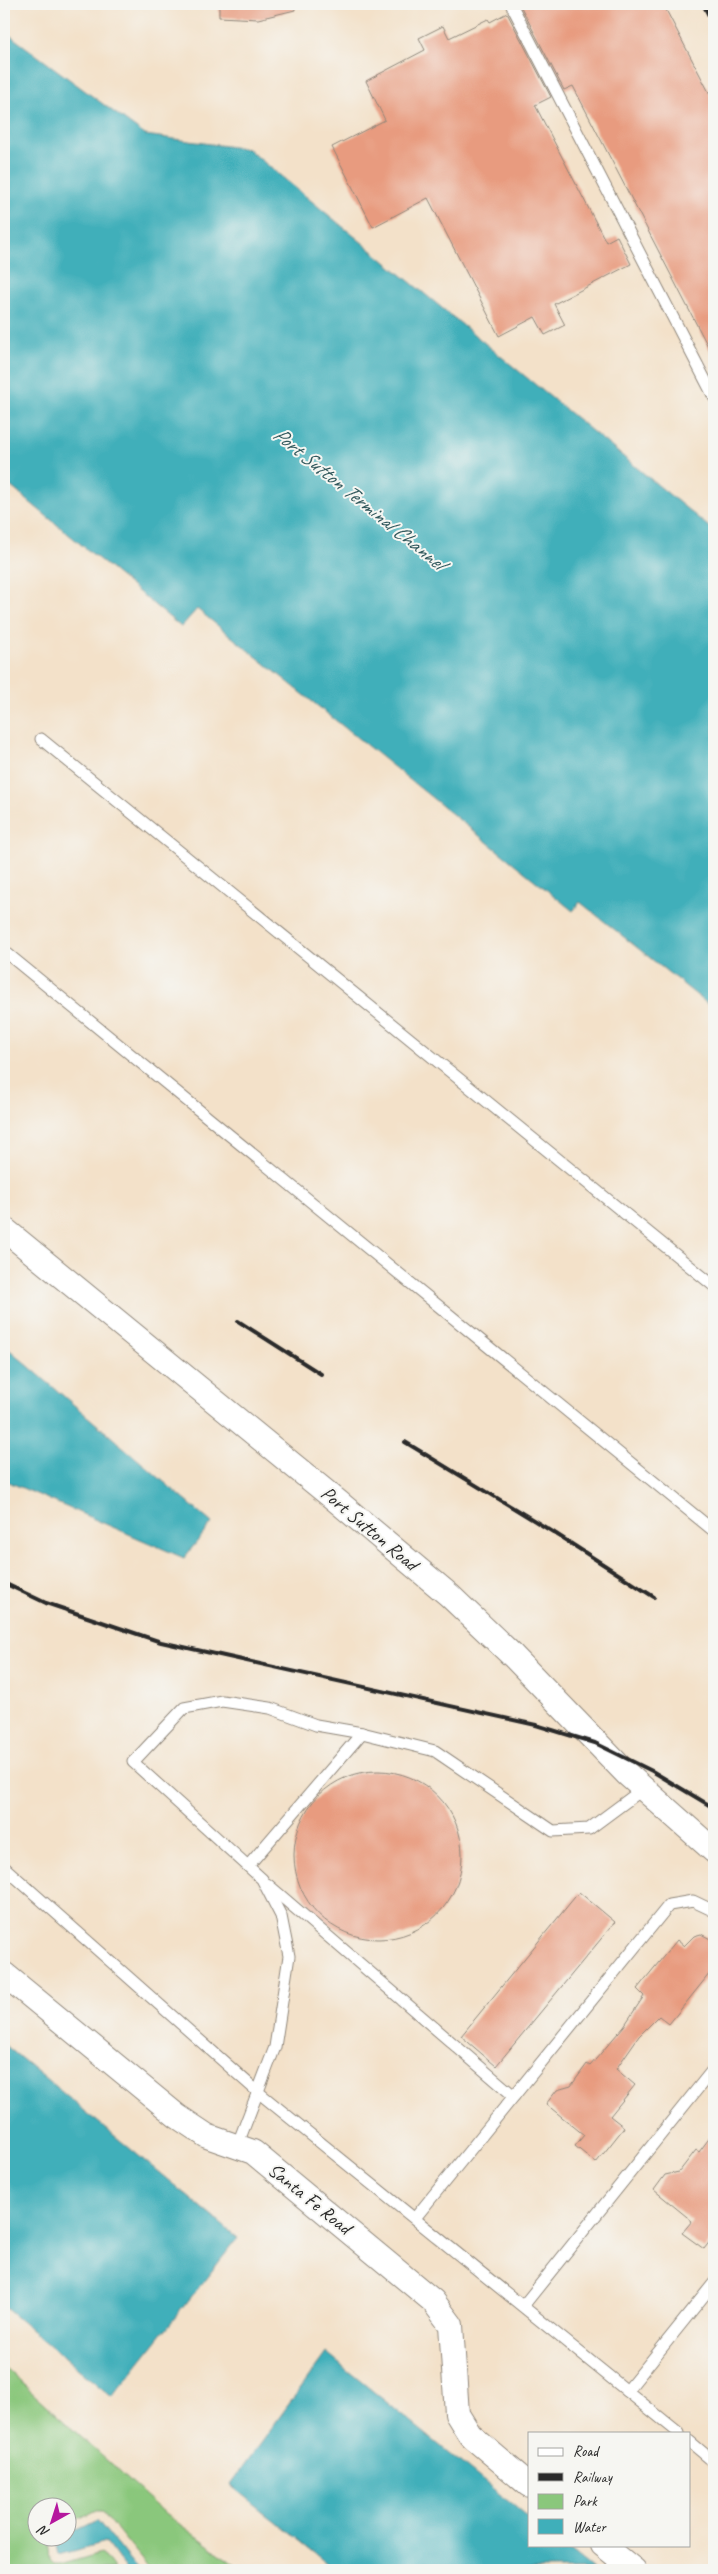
<svg xmlns="http://www.w3.org/2000/svg" width="718" height="2574" font-family="Caveat,sans-serif">
  <style>
    .green { fill: #8ac77c; stroke: #5a7954 }
    .water { fill: #3fafba; stroke: #356d72 }
    .building { fill: #e89b7f }
    .lines { fill: none; stroke-linecap: round; stroke-linejoin: round }
    .lane-casing { stroke: #8f867a; stroke-width: 13 }
    .street-casing { stroke: #8f867a; stroke-width: 26 }
    .lane { stroke: #fff; stroke-width: 11 }
    .street { stroke: #fff; stroke-width: 24 }
    .rail { stroke: #2b2b2b; stroke-width: 4 }
    .labels { text-anchor: middle; stroke-width: 4; stroke-linejoin: round; paint-order: stroke }
    .street-label { font-size: 20px; fill: #2b2b2b; stroke: #f6f6f2 }
    .water-label { font-size: 21px; font-style: italic; fill: #32595d; stroke: #f6f6f2 }
  </style>
  <rect width="100%" height="100%" fill="#f6f6f2"/>
  <filter id="ink" filterUnits="userSpaceOnUse"><feTurbulence type="fractalNoise" baseFrequency=".02" numOctaves="2"/><feDisplacementMap in="SourceGraphic" scale="10" xChannelSelector="R" yChannelSelector="G"/><feConvolveMatrix kernelMatrix="1 2 1 2 8 2 1 2 1" color-interpolation-filters="sRGB"/></filter>
  <filter id="wash" filterUnits="userSpaceOnUse"><feTurbulence type="fractalNoise" baseFrequency=".0096" numOctaves="4" result="noise"/><feDisplacementMap in="SourceGraphic" scale="20" xChannelSelector="R" yChannelSelector="G"/><feGaussianBlur stdDeviation="1.12" result="paint"/><feColorMatrix in="noise" values="0 0 0 0 0 0 0 0 0 0 0 0 0 0 0 0 0 1.4 0 .05"/><feComposite in="paint" operator="in"/></filter>
  <g filter="url(#wash)">
    <rect width="100%" height="100%" fill="#f3e1c9"/>
    <!-- green -->
    <path class="green" d="M 4,2367 L 166,2514 L 242,2570 L 150,2570 L 102,2511 L 94,2511 L 68,2524 L 68,2506 L 38,2506 L 38,2536 L 48,2537 L 50,2561 L 54,2565 L 60,2565 L 101,2553 L 114,2570 L 4,2570 Z"/>
    <!-- water -->
    <g class="water">
      <path d="M 4,31 L 145,135 L 248,149 L 714,531 L 714,1009 L 580,902 L 573,911 L 197,609 L 181,627 L 4,481 Z"/>
      <path d="M 4,1345 L 212,1523 L 184,1558 L 4,1480 Z"/>
      <path d="M 4,2044 L 238,2238 L 112,2397 L 4,2307 Z"/>
      <path d="M 326,2353 L 529,2518 L 529,2545 L 562,2545 L 593,2570 L 336,2570 L 230,2485 Z"/>
      <path d="M 97,2520 L 138,2570 L 126,2570 L 106,2542 L 59,2555 L 56,2539 L 68,2536 L 68,2534 Z"/>
    </g>
    <g id="blocks">
      <!-- building -->
      <g class="building">
        <path d="M 219,4 L 294,4 L 295,10 L 258,19 L 219,17 Z"/>
        <path d="M 527,4 L 663,4 L 714,102 L 714,358 L 573,86 L 564,90 L 521,7 Z"/>
        <path d="M 507,13 L 551,97 L 535,105 L 606,242 L 617,236 L 631,264 L 554,304 L 565,325 L 545,335 L 535,317 L 499,336 L 428,198 L 373,227 L 332,147 L 385,120 L 366,81 L 425,50 L 419,38 L 443,26 L 449,38 L 488,19 L 490,22 Z"/>
        <circle cx="378" cy="1855" r="84"/>
        <path d="M 579,1892 L 615,1922 L 496,2066 L 461,2036 Z"/>
        <path d="M 701,1934 L 714,1941 L 714,1968 L 669,2024 L 659,2016 L 639,2036 L 616,2069 L 635,2085 L 610,2116 L 624,2127 L 623,2129 L 596,2163 L 575,2146 L 584,2135 L 546,2104 L 557,2090 L 571,2086 L 587,2064 L 590,2066 L 624,2026 L 644,1996 L 637,1989 L 677,1940 L 684,1946 L 694,1936 Z"/>
        <path d="M 714,2132 L 714,2236 L 704,2249 L 682,2233 L 692,2221 L 654,2190 L 665,2175 L 679,2172 L 696,2150 L 699,2152 Z"/>
      </g>
    </g>
  </g>
  <g filter="url(#ink)">
    <use href="#blocks" fill-opacity="0" stroke="#8f867a" stroke-width="1"/>
    <g class="lines">
      <defs>
        <g id="lane">
          <path d="M 511,4 L 714,397"/>
          <path d="M 41,739 L 714,1286"/>
          <path d="M 4,951 L 714,1531"/>
          <path d="M 248,1866 L 362,1733"/>
          <path d="M 4,1867 L 258,2092 L 679,2433"/>
          <path d="M 267,1884 L 514,2096"/>
          <path d="M 237,2146 L 275,2047 L 289,1956 L 281,1916 L 262,1879 L 133,1762 L 184,1708 L 222,1701 L 270,1708 L 316,1725 L 362,1733 L 435,1751 L 553,1831 L 589,1829 L 643,1789"/>
          <path d="M 415,2218 L 669,1905 L 693,1901 L 714,1911"/>
          <path d="M 523,2306 L 711,2072"/>
          <path d="M 627,2391 L 714,2283"/>
          <path d="M 689,2441 L 714,2462"/>
        </g>
        <g id="street">
          <path d="M 4,1229 L 337,1501 L 449,1595 L 513,1656 L 627,1774 L 714,1851"/>
          <path d="M 4,1974 L 177,2116 L 207,2136 L 253,2152 L 433,2301 L 451,2325 L 457,2414 L 470,2435 L 529,2485"/>
          <path d="M 603,2545 L 634,2570"/>
        </g>
      </defs>
      <!-- lane casing -->
      <use href="#lane" class="lane-casing"/>
      <!-- street casing -->
      <use href="#street" class="street-casing"/>
      <!-- lane -->
      <use href="#lane" class="lane"/>
      <!-- street -->
      <use href="#street" class="street"/>
      <!-- rail -->
      <g class="rail">
        <path d="M 703,4 L 714,25"/>
        <path d="M 238,1321 L 321,1374"/>
        <path d="M 405,1442 L 553,1532 L 654,1597"/>
        <path d="M 4,1583 L 46,1603 L 161,1642 L 536,1725 L 595,1743 L 652,1771 L 714,1808"/>
      </g>
    </g>
  </g>
  <g class="labels">
    <!-- street labels -->
    <g class="street-label">
      <text transform="translate(370 1528) rotate(40)" y="7">Port Sutton Road</text>
      <text transform="translate(310 2198) rotate(39)" y="7">Santa Fe Road</text>
    </g>
    <!-- water labels -->
    <g class="water-label">
      <text transform="translate(359 498) rotate(39)" y="7">Port Sutton Terminal Channel</text>
    </g>
  </g>
  <!-- margin -->
  <rect width="718" height="2574" fill="none" stroke="#f6f6f2" stroke-width="20"/>
  <!-- legend -->
  <rect x="528" y="2432" width="162" height="115" fill="#f6f6f2" stroke="#a5a5a2"/>
  <rect x="538" y="2448" width="25" height="8" fill="#ffffff" stroke="#a5a5a2"/>
  <text x="573" y="2456" font-size="15" fill="#2b2b2b">Road</text>
  <rect x="538" y="2473" width="25" height="8" fill="#2b2b2b" stroke="#a5a5a2"/>
  <text x="573" y="2482" font-size="15" fill="#2b2b2b">Railway</text>
  <rect x="538" y="2494" width="25" height="15" fill="#8ac77c" stroke="#a5a5a2"/>
  <text x="573" y="2506" font-size="15" fill="#2b2b2b">Park</text>
  <rect x="538" y="2519" width="25" height="15" fill="#3fafba" stroke="#a5a5a2"/>
  <text x="573" y="2532" font-size="15" fill="#2b2b2b">Water</text>
  <!-- north arrow -->
  <g transform="translate(52 2522) rotate(219)"><circle r="24" fill="#f6f6f2" stroke="#a5a5a2"/>
  <path d="M0-4L9 19L0 12L-9 19Z" fill="#b5179e"/>
  <text y="-8" font-size="14" font-weight="bold" text-anchor="middle" fill="#2b2b2b">N</text>
  </g>
</svg>
